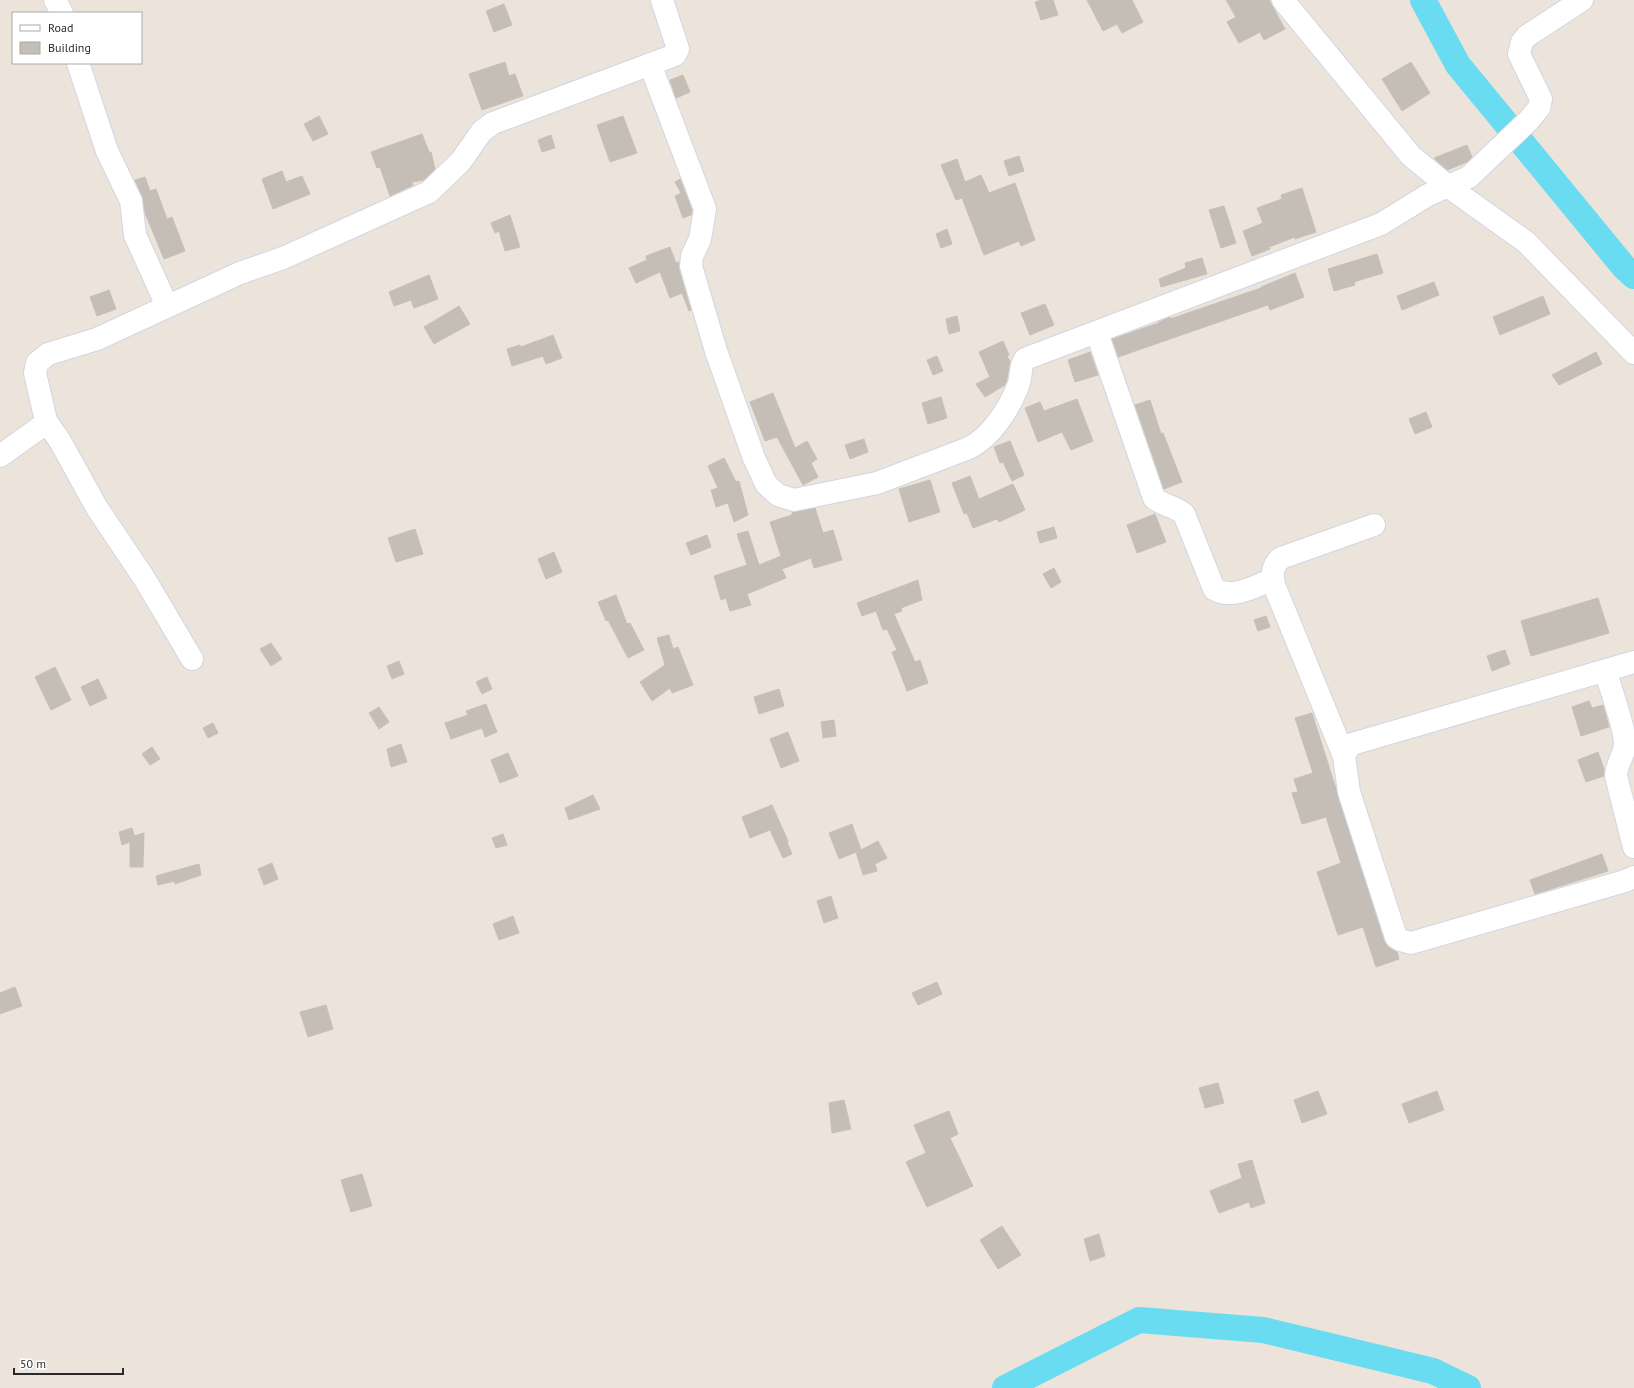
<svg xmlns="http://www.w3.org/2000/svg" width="1634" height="1388" font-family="'PT Sans',sans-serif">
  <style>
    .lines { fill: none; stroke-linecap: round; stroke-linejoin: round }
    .river { stroke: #6adcf2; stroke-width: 26 }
    .building { fill: #c4beb7; stroke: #c8bfb5 }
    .minor-casing { stroke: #d0d6e3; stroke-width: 24 }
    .minor { stroke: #fff; stroke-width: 22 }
  </style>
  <rect width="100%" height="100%" fill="#ece3db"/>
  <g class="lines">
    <!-- river -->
    <g class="river">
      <path d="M 1423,0 L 1458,65 L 1624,267 L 1634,276"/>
      <path d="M 1005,1388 L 1139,1320 L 1263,1330 L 1433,1371 L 1468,1388"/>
    </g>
  </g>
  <!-- building -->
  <g class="building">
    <path d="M 1042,0 L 1053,0 L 1058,15 L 1041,20 L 1035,2 Z"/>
    <path d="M 1087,0 L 1132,0 L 1143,22 L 1122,33 L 1117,24 L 1103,31 Z"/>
    <path d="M 1226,0 L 1269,0 L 1285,29 L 1264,40 L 1260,32 L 1239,43 L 1227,22 L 1236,17 Z"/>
    <path d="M 504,4 L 512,25 L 494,32 L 486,11 Z"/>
    <path d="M 505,62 L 509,76 L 515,74 L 523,96 L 482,110 L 469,74 Z"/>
    <path d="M 1411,62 L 1430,93 L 1402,111 L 1382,79 Z"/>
    <path d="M 683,75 L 690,92 L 676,98 L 670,80 Z"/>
    <path d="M 319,116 L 328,134 L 313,141 L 304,124 Z"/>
    <path d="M 623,116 L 637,153 L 610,162 L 597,125 Z"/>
    <path d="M 422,134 L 429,152 L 431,152 L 435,169 L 424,180 L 412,182 L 413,185 L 390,196 L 380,167 L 377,168 L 371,152 Z"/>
    <path d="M 551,135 L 555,148 L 542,152 L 538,140 Z"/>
    <path d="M 1467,145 L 1472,157 L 1467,162 L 1447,170 L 1434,158 Z"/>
    <path d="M 1019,156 L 1024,171 L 1009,176 L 1004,161 Z"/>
    <path d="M 957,159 L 965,182 L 981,175 L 989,193 L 1015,183 L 1035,240 L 1021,246 L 1019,241 L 984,255 L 962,198 L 956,200 L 941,165 Z"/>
    <path d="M 282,171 L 286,182 L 302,176 L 310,194 L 273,209 L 262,179 Z"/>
    <path d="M 145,177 L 150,191 L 156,189 L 167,219 L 172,217 L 185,251 L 164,259 L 145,213 L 142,196 L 135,180 Z"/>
    <path d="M 680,179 L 692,210 L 691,215 L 683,218 L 675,196 L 681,193 L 675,182 Z"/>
    <path d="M 1302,188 L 1316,232 L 1295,239 L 1295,237 L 1269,247 L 1270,249 L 1252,256 L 1243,231 L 1263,223 L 1257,208 L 1282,199 L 1281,195 Z"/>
    <path d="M 1224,206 L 1236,243 L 1221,248 L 1209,210 Z"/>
    <path d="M 510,215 L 520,247 L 505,251 L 499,231 L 495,233 L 491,223 Z"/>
    <path d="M 947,229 L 952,244 L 941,248 L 936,234 Z"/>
    <path d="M 670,247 L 676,263 L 679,262 L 679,270 L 691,310 L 689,311 L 682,293 L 670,298 L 660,272 L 636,283 L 629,268 L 647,260 L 646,256 Z"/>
    <path d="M 1377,254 L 1383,273 L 1354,282 L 1355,285 L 1334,291 L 1328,269 Z"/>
    <path d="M 1202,258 L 1207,274 L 1161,287 L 1159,279 L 1186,268 L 1185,263 Z"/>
    <path d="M 1295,273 L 1304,297 L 1270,310 L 1268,305 L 1118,357 L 1112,339 L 1159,323 L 1159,322 L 1170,317 L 1170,319 L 1261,288 L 1261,287 Z"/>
    <path d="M 429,275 L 438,299 L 414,308 L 411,300 L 394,306 L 389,292 Z"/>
    <path d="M 1434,282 L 1439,295 L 1402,310 L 1397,296 Z"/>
    <path d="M 109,290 L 116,309 L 97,316 L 90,297 Z"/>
    <path d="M 1543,296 L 1550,314 L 1500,335 L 1493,317 Z"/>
    <path d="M 1045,304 L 1054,325 L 1030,335 L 1021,313 Z"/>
    <path d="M 459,306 L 470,324 L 434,344 L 424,327 Z"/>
    <path d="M 957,316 L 960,331 L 949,334 L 946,319 Z"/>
    <path d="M 553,335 L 562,358 L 546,364 L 543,356 L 512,366 L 507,349 L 520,345 L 521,347 Z"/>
    <path d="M 1003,341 L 1009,355 L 1007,356 L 1010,361 L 1007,379 L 1005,385 L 985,397 L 976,384 L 990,377 L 979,352 Z"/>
    <path d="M 1090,352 L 1098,375 L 1075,382 L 1068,360 Z"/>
    <path d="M 1596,352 L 1602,364 L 1559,385 L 1552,375 Z"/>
    <path d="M 937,356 L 943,371 L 933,375 L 927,360 Z"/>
    <path d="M 773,393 L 795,448 L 807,441 L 817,459 L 811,463 L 818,477 L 803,485 L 777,437 L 765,441 L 750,402 Z"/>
    <path d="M 941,397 L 947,418 L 928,424 L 922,403 Z"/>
    <path d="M 1077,399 L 1093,441 L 1071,450 L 1062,432 L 1038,442 L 1025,408 L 1040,402 L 1044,411 Z"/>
    <path d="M 1150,400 L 1161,434 L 1163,433 L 1182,482 L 1164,489 L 1135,405 Z"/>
    <path d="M 1426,412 L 1432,427 L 1415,434 L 1409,419 Z"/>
    <path d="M 864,439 L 868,452 L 850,459 L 845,445 Z"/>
    <path d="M 1010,441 L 1024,475 L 1012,481 L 1003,462 L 1000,463 L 994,447 Z"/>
    <path d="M 724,458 L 736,482 L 739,481 L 748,515 L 734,522 L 728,503 L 716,507 L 711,490 L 718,488 L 708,466 Z"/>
    <path d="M 970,476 L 979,499 L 1013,484 L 1025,510 L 999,522 L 997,519 L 973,528 L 967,513 L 964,514 L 952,483 Z"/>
    <path d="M 930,480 L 940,512 L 909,522 L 899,489 Z"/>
    <path d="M 815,508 L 823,533 L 833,530 L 842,560 L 814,568 L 811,558 L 782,569 L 786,578 L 747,594 L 751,605 L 730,611 L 726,598 L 721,600 L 714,576 L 747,565 L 737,534 L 748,531 L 759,565 L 781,556 L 770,522 L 792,515 L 792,513 L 793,512 Z"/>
    <path d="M 1155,514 L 1166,542 L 1137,553 L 1127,525 Z"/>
    <path d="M 1054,527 L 1057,538 L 1040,543 L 1037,532 Z"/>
    <path d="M 415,529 L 423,554 L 396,562 L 388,538 Z"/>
    <path d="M 707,535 L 711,547 L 691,555 L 686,543 Z"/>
    <path d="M 554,552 L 562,572 L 546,579 L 538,559 Z"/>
    <path d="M 1054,568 L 1061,582 L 1051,588 L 1043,574 Z"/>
    <path d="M 918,580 L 922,600 L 901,608 L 902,611 L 894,614 L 915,662 L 920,660 L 928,683 L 907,691 L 892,652 L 897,650 L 887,629 L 883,630 L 876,611 L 862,616 L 857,603 Z"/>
    <path d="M 616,595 L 627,624 L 630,623 L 644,650 L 628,658 L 608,620 L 606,621 L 598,602 Z"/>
    <path d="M 1598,598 L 1609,633 L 1531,656 L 1521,621 Z"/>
    <path d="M 1266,616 L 1270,627 L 1258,631 L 1254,620 Z"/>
    <path d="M 669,635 L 673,649 L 678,647 L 693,685 L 672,693 L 670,688 L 652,701 L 640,682 L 665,665 L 657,638 Z"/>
    <path d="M 271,643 L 282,659 L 271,666 L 260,649 Z"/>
    <path d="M 1505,650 L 1510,664 L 1492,671 L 1487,656 Z"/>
    <path d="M 399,661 L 404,674 L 392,679 L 387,666 Z"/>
    <path d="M 55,667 L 71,700 L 51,710 L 35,677 Z"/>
    <path d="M 487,677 L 492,689 L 482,694 L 476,682 Z"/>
    <path d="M 98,679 L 107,698 L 90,706 L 81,687 Z"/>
    <path d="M 779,689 L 784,706 L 759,714 L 754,697 Z"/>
    <path d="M 1589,701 L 1592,708 L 1603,705 L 1609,727 L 1581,736 L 1572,707 Z"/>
    <path d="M 486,704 L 497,732 L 485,737 L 482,728 L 451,739 L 445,723 L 468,715 L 466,711 Z"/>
    <path d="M 379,707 L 389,722 L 379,729 L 369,713 Z"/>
    <path d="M 1312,713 L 1384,941 L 1388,947 L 1397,952 L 1399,959 L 1376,967 L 1363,927 L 1338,935 L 1317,872 L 1341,863 L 1326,817 L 1302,824 L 1292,793 L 1298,792 L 1294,779 L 1313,773 L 1295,718 Z"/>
    <path d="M 834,720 L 836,736 L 823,738 L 821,722 Z"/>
    <path d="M 213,723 L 218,733 L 208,738 L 203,728 Z"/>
    <path d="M 788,732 L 799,761 L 781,768 L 770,739 Z"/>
    <path d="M 401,744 L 407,762 L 391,767 L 387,749 Z"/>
    <path d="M 152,747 L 160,759 L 150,765 L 142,754 Z"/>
    <path d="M 1598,752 L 1604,769 L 1604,776 L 1586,782 L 1578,760 Z"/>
    <path d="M 508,753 L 518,776 L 500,783 L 491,760 Z"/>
    <path d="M 593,795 L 600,809 L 569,820 L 565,808 Z"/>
    <path d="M 772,805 L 788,841 L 787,842 L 792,854 L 783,858 L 770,830 L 750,838 L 742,817 Z"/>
    <path d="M 852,824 L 861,850 L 878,841 L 887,858 L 875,864 L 877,871 L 863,875 L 856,852 L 839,859 L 829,833 Z"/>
    <path d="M 132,828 L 134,836 L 144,833 L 143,867 L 130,867 L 130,842 L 122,845 L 119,832 Z"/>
    <path d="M 503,834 L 507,845 L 496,848 L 492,838 Z"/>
    <path d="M 1602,854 L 1608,871 L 1535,894 L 1530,880 Z"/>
    <path d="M 272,863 L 278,879 L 264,885 L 258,869 Z"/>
    <path d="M 199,864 L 201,875 L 175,884 L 175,881 L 158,885 L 156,876 Z"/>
    <path d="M 831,896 L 838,918 L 824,923 L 817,901 Z"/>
    <path d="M 513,916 L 519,933 L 499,940 L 493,924 Z"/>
    <path d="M 937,982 L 942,994 L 918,1005 L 912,993 Z"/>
    <path d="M 15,987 L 22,1006 L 0,1014 L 0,993 Z"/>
    <path d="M 326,1005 L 333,1029 L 308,1037 L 300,1012 Z"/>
    <path d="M 1218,1083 L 1224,1103 L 1205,1108 L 1199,1088 Z"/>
    <path d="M 1318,1091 L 1327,1114 L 1302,1123 L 1294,1100 Z"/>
    <path d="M 1437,1091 L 1444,1110 L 1409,1123 L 1402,1104 Z"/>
    <path d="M 844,1100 L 851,1129 L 832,1133 L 829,1103 Z"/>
    <path d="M 949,1111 L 958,1134 L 950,1138 L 973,1186 L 927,1207 L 906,1162 L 926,1153 L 914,1125 Z"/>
    <path d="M 1252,1160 L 1265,1203 L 1251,1208 L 1249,1202 L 1219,1213 L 1210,1191 L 1242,1178 L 1238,1164 Z"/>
    <path d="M 362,1174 L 372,1206 L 351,1212 L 341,1180 Z"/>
    <path d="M 1002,1226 L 1021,1255 L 998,1269 L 980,1240 Z"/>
    <path d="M 1099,1234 L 1105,1256 L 1090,1261 L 1084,1239 Z"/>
  </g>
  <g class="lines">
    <defs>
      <g id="minor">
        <path d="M 55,0 L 62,13"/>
        <path d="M 1283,0 L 1411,156 L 1449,187 L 1526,242 L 1634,353"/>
        <path d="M 78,63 L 107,151 L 131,201 L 135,235 L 167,306"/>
        <path d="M 650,64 L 705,209 L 700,239 L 692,256 L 691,266 L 716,351 L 754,458 L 766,484 L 778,495 L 794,500 L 877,483 L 969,448 C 991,437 1009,409 1018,386 C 1022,377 1019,367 1025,359 L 1381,224 L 1428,195 L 1469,177 L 1529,120 L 1539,108 L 1541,99 L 1519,54 L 1522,42 L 1527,36 L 1582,0"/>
        <path d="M 1097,333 L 1154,498 C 1163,506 1175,506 1184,514 L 1214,589 C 1232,600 1256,586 1273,579"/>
        <path d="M 0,456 L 42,426 L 46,421"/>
        <path d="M 192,659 L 144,578 L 97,508 L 60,441 L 46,421 L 35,373 L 37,363 L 48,354 L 97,339 L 240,273 L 283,258 L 429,192 L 461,161 L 482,131 L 493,123 L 675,55 L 678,49 L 662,0"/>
        <path d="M 1634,662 L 1352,744 L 1348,748 L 1344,756 L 1349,792 L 1396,937 L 1400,940 L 1411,943 L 1625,881 L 1634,877"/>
        <path d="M 1605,671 C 1611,689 1624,725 1625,743 C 1625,755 1616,764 1616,776 L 1634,847"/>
        <path d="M 1344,756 L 1274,585 C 1272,573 1272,566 1281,558 L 1374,525"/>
      </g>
    </defs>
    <!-- minor casing -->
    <use href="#minor" class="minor-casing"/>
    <!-- minor -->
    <use href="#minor" class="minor"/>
  </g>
  <!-- legend -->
  <rect x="12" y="12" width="130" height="52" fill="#ffffff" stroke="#aaaaaa"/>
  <rect x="20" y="25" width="20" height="6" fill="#ffffff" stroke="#aaaaaa"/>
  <text x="48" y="32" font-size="12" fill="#2a2a2a">Road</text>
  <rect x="20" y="42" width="20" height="12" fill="#c4beb7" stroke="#aaaaaa"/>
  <text x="48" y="52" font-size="12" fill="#2a2a2a">Building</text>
  <!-- scale -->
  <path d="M14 1368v6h109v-6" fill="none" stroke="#2a2a2a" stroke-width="2"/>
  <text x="20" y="1368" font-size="12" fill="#2a2a2a" stroke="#ffffff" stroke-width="3" paint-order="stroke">50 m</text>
</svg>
